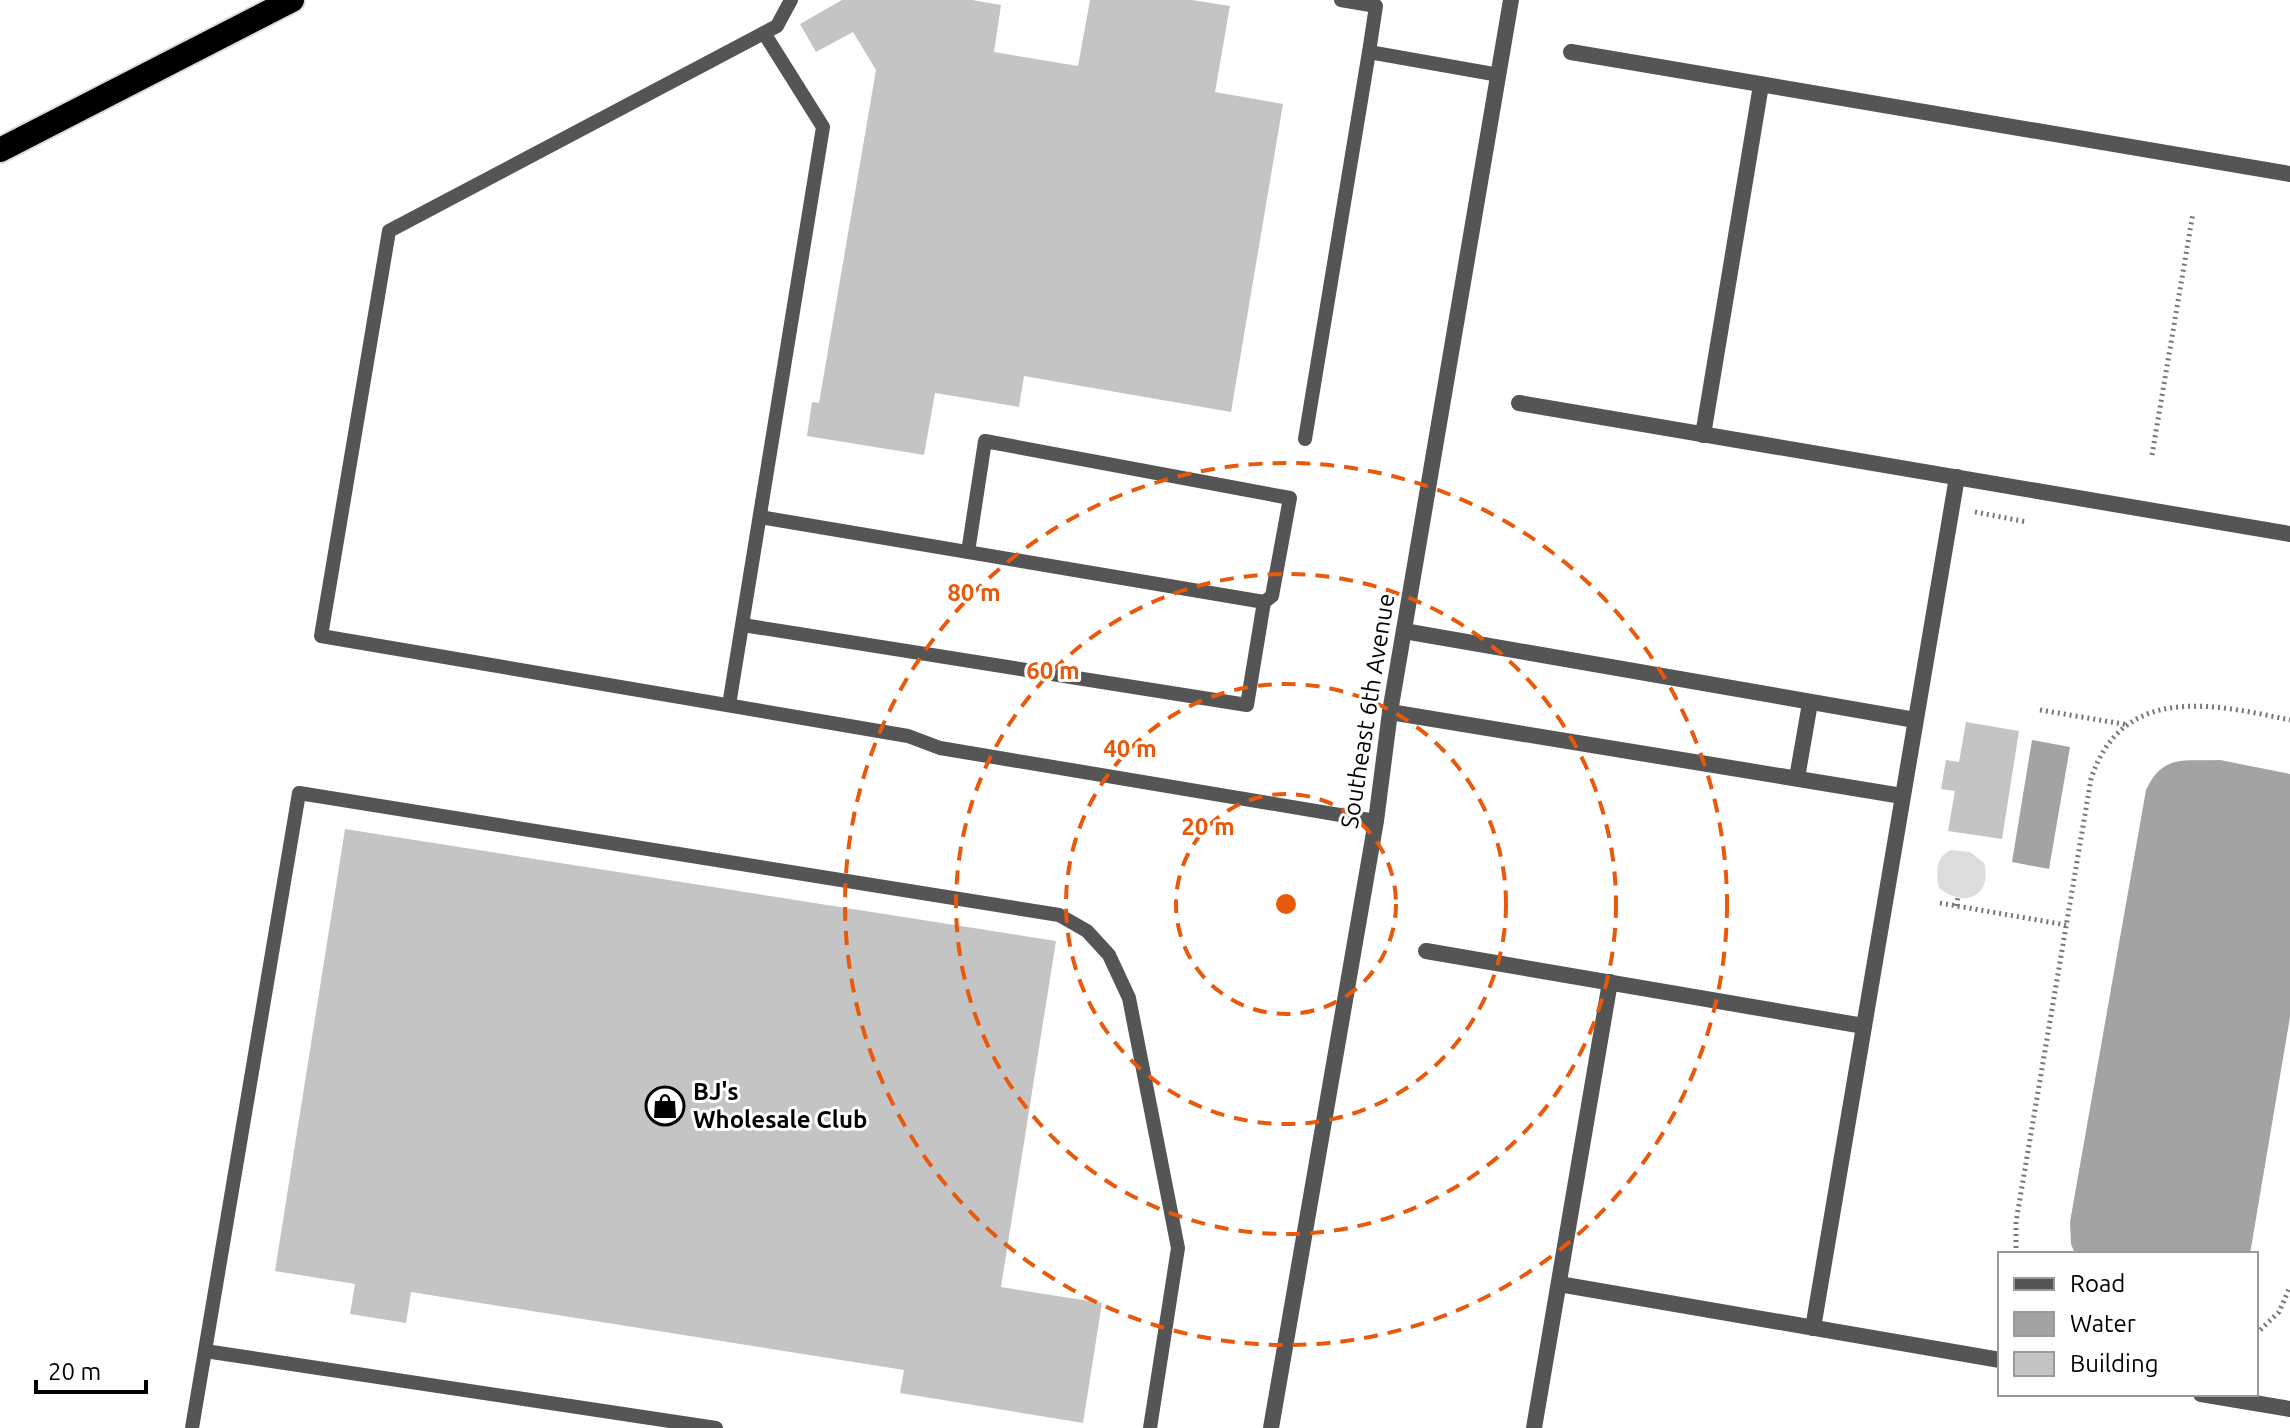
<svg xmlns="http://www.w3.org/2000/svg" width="2290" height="1428" font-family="Ubuntu,sans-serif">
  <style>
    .green { fill: #dcdcdc }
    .water { fill: #a3a3a3 }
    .building { fill: #c4c4c4 }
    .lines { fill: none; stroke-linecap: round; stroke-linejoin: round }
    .highway-casing { stroke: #dbdbdb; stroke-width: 28 }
    .path { stroke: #777; stroke-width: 5; stroke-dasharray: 2 4; stroke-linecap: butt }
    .lane { stroke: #555; stroke-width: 14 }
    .street { stroke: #555; stroke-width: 16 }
    .highway { stroke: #000; stroke-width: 24 }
    .ring { fill: none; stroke: #e8590c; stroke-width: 4; stroke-dasharray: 14 10 }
    .labels { text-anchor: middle; stroke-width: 6; stroke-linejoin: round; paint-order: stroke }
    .street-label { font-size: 24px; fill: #000; stroke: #fff }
    .poi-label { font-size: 24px; font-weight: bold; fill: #000; stroke: #fff; text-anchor: start }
    .centre { fill: #e8590c; stroke: #fff; stroke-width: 4 }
    .ring-label { font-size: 24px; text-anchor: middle; font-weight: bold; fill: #e8590c; stroke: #fff; stroke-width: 6; stroke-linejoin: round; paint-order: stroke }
  </style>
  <rect width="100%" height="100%" fill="#fff"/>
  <!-- green -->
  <path class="green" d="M 1951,850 L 1970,852 L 1984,863 C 1993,897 1963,908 1939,888 C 1936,873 1935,857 1951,850 Z"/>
  <!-- water -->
  <g class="water">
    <path d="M 2032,740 L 2070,747 L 2049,869 L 2012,862 Z"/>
    <path d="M 2220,760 L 2290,774 L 2290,1017 L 2250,1254 L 2075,1254 L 2071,1244 L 2070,1222 L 2146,790 C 2163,753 2185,762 2220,760 Z"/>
  </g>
  <!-- building -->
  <g class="building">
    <path d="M 842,0 L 972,0 L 1001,5 L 994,52 L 1078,66 L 1090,0 L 1192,0 L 1230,6 L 1215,92 L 1283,104 L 1231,412 L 1024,376 L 1019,407 L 935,393 L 924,455 L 807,436 L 812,402 L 819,403 L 876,70 L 853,32 L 816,52 L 800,24 Z"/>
    <path d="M 1966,722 L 2019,731 L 2002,839 L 1948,831 L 1955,791 L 1941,789 L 1946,760 L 1959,762 Z"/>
    <path d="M 345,829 L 1056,941 L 1001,1287 L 1102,1303 L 1083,1423 L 900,1393 L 904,1370 L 411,1292 L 406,1323 L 350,1314 L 355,1284 L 275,1271 Z"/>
  </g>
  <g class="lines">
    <defs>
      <path id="highway" d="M 0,150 L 292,0"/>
    </defs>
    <!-- highway casing -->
    <use href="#highway" class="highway-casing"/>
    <!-- path -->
    <g class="path">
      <path d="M 2152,455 L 2193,213"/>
      <path d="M 1975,512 L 2027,522"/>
      <path d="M 2040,710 L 2129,725"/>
      <path d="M 1940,903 L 2066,925"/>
      <path d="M 1956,906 L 1958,897"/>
      <path d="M 2016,1254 L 2016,1222 L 2091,779 C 2122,683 2214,704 2290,720"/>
      <path d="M 2256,1334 L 2279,1312 L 2290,1287"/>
    </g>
    <!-- lane -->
    <g class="lane">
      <path d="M 791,0 L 777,26 L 389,231 L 321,636 L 908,736 L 940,748 L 1376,821"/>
      <path d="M 1341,0 L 1376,6 L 1369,52"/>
      <path d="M 1305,439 L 1369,52 L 1499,75"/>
      <path d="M 968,552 L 985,441 L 1290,498 L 1272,596 L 1264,602"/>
      <path d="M 743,625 L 1247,705 L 1264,602 L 760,517"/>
      <path d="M 729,705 L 823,127 L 764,33"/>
      <path d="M 205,1351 L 716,1428"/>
      <path d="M 192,1428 L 299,793 L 1059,915 L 1087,931 L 1109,955 L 1129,998 L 1178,1248 L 1150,1428"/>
    </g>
    <!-- street -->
    <g class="street">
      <path d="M 1571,52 L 2290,174"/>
      <path d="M 1519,403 L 2290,534"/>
      <path d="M 1703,435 L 1761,85"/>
      <path d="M 1404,631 L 1915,720"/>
      <path d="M 1390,712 L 1902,796"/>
      <path d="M 1797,778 L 1810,703"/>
      <path d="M 1426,951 L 1864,1026"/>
      <path d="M 1559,1284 L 2000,1360"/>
      <path d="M 1813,1328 L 1957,477"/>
      <path d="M 2201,1394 L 2290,1409"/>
      <path d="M 1271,1428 L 1376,821 L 1390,712 L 1511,0"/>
      <path d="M 1534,1428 L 1610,982"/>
    </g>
    <!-- highway -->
    <use href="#highway" class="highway"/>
  </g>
  <!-- distance rings -->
  <g class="ring">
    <circle cx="1286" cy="904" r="110"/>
    <circle cx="1286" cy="904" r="220"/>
    <circle cx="1286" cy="904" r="330"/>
    <circle cx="1286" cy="904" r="441"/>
  </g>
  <!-- icons -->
  <defs>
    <symbol id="shop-ring" viewBox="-11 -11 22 22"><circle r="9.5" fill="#fff" stroke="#000" stroke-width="1.5"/><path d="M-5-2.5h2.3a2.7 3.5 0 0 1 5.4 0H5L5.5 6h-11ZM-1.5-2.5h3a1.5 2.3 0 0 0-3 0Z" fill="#000"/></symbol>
  </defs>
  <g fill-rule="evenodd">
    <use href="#shop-ring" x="643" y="1084" width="44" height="44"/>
  </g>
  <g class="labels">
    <!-- street labels -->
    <g class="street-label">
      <text transform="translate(1368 711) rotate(-81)" y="8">Southeast 6th Avenue</text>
    </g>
    <!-- poi labels -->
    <g class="poi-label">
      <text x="693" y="1100">BJ's<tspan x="693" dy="28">Wholesale Club</tspan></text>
    </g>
  </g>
  <circle cx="1286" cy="904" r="12" class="centre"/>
  <g class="ring-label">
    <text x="974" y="601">80 m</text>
    <text x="1053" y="679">60 m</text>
    <text x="1130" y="757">40 m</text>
    <text x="1208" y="835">20 m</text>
  </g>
  <!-- legend -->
  <rect x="1998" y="1252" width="260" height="144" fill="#ffffff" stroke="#999999" stroke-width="2"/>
  <rect x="2014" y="1278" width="40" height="12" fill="#555555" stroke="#999999" stroke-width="2"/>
  <text x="2070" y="1292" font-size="24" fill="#000000">Road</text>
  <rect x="2014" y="1312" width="40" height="24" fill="#a3a3a3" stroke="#999999" stroke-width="2"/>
  <text x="2070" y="1332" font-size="24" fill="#000000">Water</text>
  <rect x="2014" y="1352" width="40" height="24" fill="#c4c4c4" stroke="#999999" stroke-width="2"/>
  <text x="2070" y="1372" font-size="24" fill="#000000">Building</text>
  <!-- scale -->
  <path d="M36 1380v12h110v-12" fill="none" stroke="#000000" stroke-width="4"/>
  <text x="48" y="1380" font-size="24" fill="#000000" stroke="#ffffff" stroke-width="6" paint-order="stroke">20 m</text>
</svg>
